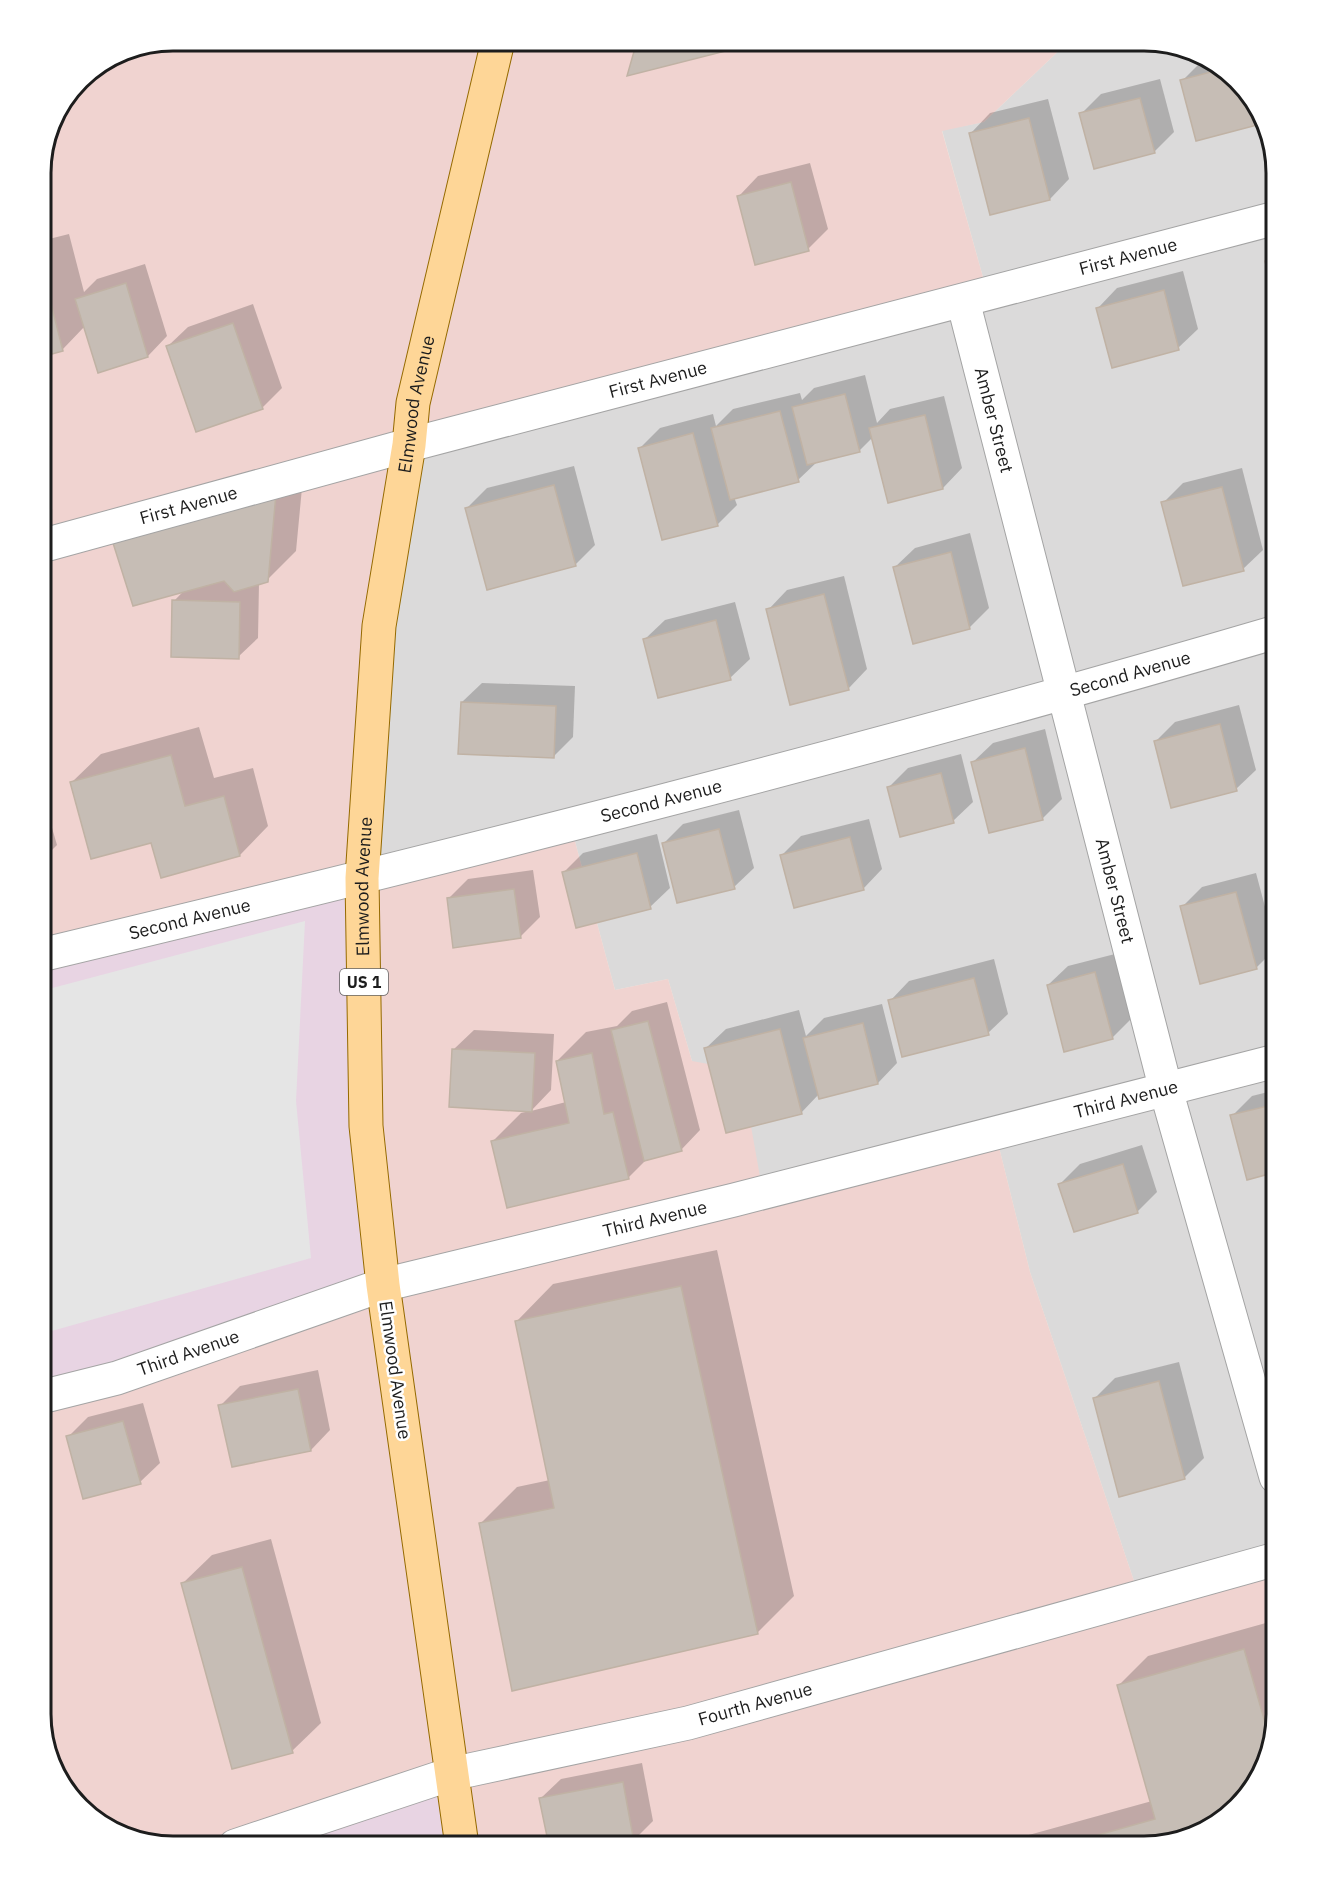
<svg xmlns="http://www.w3.org/2000/svg" width="1317" height="1887" font-family="'IBM Plex Sans',sans-serif">
  <style>
    .residential { fill: #dbdada }
    .commercial { fill: #f0d3d0 }
    .industrial { fill: #e8d4e3 }
    .parking { fill: #e5e5e5 }
    .shadow { fill: #0003 }
    .building { fill: #c6bdb5; stroke: #c0b2a4; stroke-width: 1.5 }
    .lines { fill: none; stroke-linecap: round; stroke-linejoin: round }
    .minor-casing { stroke: #a4a4a4; stroke-width: 35 }
    .major-casing { stroke: #956a00; stroke-width: 35 }
    .minor { stroke: #fff; stroke-width: 33 }
    .major { stroke: #fed697; stroke-width: 33 }
    .labels { text-anchor: middle; stroke-width: 5; stroke-linejoin: round; paint-order: stroke }
    .shield { fill: #fff; stroke: #616161; stroke-width: 1.5 }
    .shield-label { font-size: 16px; font-weight: bold; fill: #1d1d1d }
    .street-label { font-size: 18px; fill: #1d1d1d; stroke: #fff }
    .rim { fill: none; stroke: #1d1d1d; stroke-width: 3 }
  </style>
  <rect width="100%" height="100%" fill="#eeebe2"/>
  <!-- residential -->
  <path class="residential" d="M 1069,41 L 1153,41 L 1211,58 L 1259,106 L 1276,173 L 1276,1561 L 1137,1590 L 1030,1272 L 995,1131 L 762,1188 L 692,1061 L 668,979 L 615,990 L 573,834 L 371,870 L 409,449 L 986,288 L 942,130 L 984,122 Z"/>
  <!-- commercial -->
  <path class="commercial" d="M 173,41 L 1069,41 L 984,122 L 942,131 L 986,288 L 409,449 L 371,870 L 573,834 L 615,990 L 668,979 L 692,1061 L 741,1070 L 762,1188 L 995,1131 L 1030,1272 L 1137,1590 L 1276,1561 L 1276,1715 L 1259,1781 L 1211,1829 L 1145,1846 L 164,1846 L 106,1829 L 58,1781 L 41,1714 L 41,164 L 54,114 L 85,73 L 122,50 Z"/>
  <!-- industrial -->
  <g class="industrial">
    <path d="M 356,876 L 383,1279 L 41,1395 L 41,961 Z"/>
    <path d="M 446,1773 L 463,1846 L 221,1846 Z"/>
  </g>
  <!-- parking -->
  <path class="parking" d="M 305,921 L 296,1101 L 311,1258 L 41,1334 L 41,991 Z"/>
  <!-- shadow -->
  <g class="shadow">
    <path d="M 638,41 L 759,41 L 629,74 Z"/>
    <path d="M 1211,58 L 1259,106 L 1262,121 L 1261,122 L 1182,81 L 1202,61 Z"/>
    <path d="M 1160,79 L 1174,132 L 1154,152 L 1081,114 L 1101,94 Z"/>
    <path d="M 1048,99 L 1069,179 L 1050,199 L 991,213 L 971,133 L 990,113 Z"/>
    <path d="M 810,163 L 828,229 L 808,249 L 739,196 L 758,176 Z"/>
    <path d="M 69,234 L 84,292 L 97,279 L 145,264 L 167,336 L 148,356 L 85,326 L 63,349 L 41,355 L 41,241 Z"/>
    <path d="M 1276,251 L 1276,301 L 1266,261 Z"/>
    <path d="M 1183,271 L 1198,329 L 1178,348 L 1098,308 L 1117,288 Z"/>
    <path d="M 253,304 L 282,388 L 262,408 L 168,346 L 188,327 Z"/>
    <path d="M 865,375 L 877,423 L 890,409 L 944,396 L 962,468 L 943,488 L 873,437 L 859,451 L 817,462 L 798,480 L 734,497 L 737,505 L 717,525 L 640,448 L 660,428 L 713,414 L 716,426 L 733,409 L 800,393 L 802,400 L 814,388 Z"/>
    <path d="M 574,466 L 595,545 L 575,565 L 467,508 L 487,488 Z"/>
    <path d="M 304,467 L 296,551 L 267,580 L 259,583 L 258,638 L 238,657 L 174,601 Z"/>
    <path d="M 1242,468 L 1263,550 L 1243,569 L 1163,503 L 1183,483 Z"/>
    <path d="M 970,533 L 989,608 L 969,628 L 895,567 L 915,548 Z"/>
    <path d="M 844,576 L 867,669 L 848,689 L 768,610 L 787,590 Z"/>
    <path d="M 735,602 L 750,659 L 730,678 L 645,639 L 665,620 Z"/>
    <path d="M 482,683 L 575,686 L 573,737 L 553,757 L 462,702 Z"/>
    <path d="M 1239,705 L 1256,770 L 1236,789 L 1155,742 L 1175,722 Z"/>
    <path d="M 199,727 L 214,778 L 253,768 L 268,826 L 240,855 L 162,876 L 152,841 L 72,782 L 101,754 Z"/>
    <path d="M 1045,729 L 1062,799 L 1043,818 L 973,762 L 993,743 Z"/>
    <path d="M 961,754 L 973,802 L 953,821 L 888,788 L 908,768 Z"/>
    <path d="M 41,790 L 57,845 L 41,861 Z"/>
    <path d="M 739,810 L 754,868 L 734,887 L 663,844 L 683,824 Z"/>
    <path d="M 869,819 L 882,869 L 863,889 L 781,856 L 801,836 Z"/>
    <path d="M 657,834 L 670,888 L 650,907 L 563,873 L 583,853 Z"/>
    <path d="M 533,870 L 540,917 L 520,937 L 448,899 L 468,879 Z"/>
    <path d="M 1256,873 L 1276,948 L 1256,968 L 1182,907 L 1202,887 Z"/>
    <path d="M 1115,954 L 1132,1018 L 1112,1038 L 1048,985 L 1068,966 Z"/>
    <path d="M 994,959 L 1008,1014 L 988,1033 L 890,1001 L 909,981 Z"/>
    <path d="M 667,1002 L 700,1130 L 681,1150 L 648,1158 L 628,1178 L 492,1142 L 521,1113 L 530,1111 L 454,1049 L 474,1030 L 554,1034 L 551,1090 L 531,1111 L 566,1102 L 557,1061 L 586,1032 L 617,1026 L 632,1011 Z"/>
    <path d="M 882,1004 L 897,1063 L 878,1083 L 820,1097 L 819,1094 L 801,1113 L 706,1048 L 726,1029 L 799,1010 L 806,1036 L 824,1018 Z"/>
    <path d="M 1276,1090 L 1276,1171 L 1248,1178 L 1232,1116 L 1252,1096 Z"/>
    <path d="M 1142,1145 L 1157,1192 L 1137,1212 L 1060,1184 L 1080,1164 Z"/>
    <path d="M 717,1250 L 794,1596 L 757,1633 L 481,1523 L 517,1487 L 550,1480 L 517,1321 L 553,1284 Z"/>
    <path d="M 1179,1362 L 1204,1458 L 1184,1478 L 1095,1398 L 1115,1378 Z"/>
    <path d="M 318,1370 L 330,1430 L 311,1450 L 220,1406 L 240,1386 Z"/>
    <path d="M 143,1403 L 160,1463 L 140,1482 L 68,1437 L 88,1417 Z"/>
    <path d="M 271,1539 L 321,1723 L 292,1751 L 183,1583 L 212,1555 Z"/>
    <path d="M 1273,1621 L 1276,1634 L 1276,1715 L 1259,1781 L 1211,1829 L 1145,1846 L 989,1846 L 1152,1801 L 1119,1685 L 1148,1656 Z"/>
    <path d="M 642,1763 L 653,1821 L 634,1840 L 601,1846 L 550,1846 L 541,1798 L 561,1779 Z"/>
  </g>
  <!-- building -->
  <g class="building">
    <path d="M 637,41 L 765,41 L 627,76 Z"/>
    <path d="M 1222,69 L 1256,104 L 1261,124 L 1196,141 L 1180,80 Z"/>
    <path d="M 1140,98 L 1155,153 L 1094,169 L 1079,113 Z"/>
    <path d="M 1029,118 L 1050,200 L 990,215 L 969,133 Z"/>
    <path d="M 791,182 L 809,251 L 755,265 L 737,196 Z"/>
    <path d="M 1276,258 L 1276,307 L 1265,261 Z"/>
    <path d="M 41,264 L 63,351 L 41,357 Z"/>
    <path d="M 126,283 L 148,357 L 98,373 L 75,299 Z"/>
    <path d="M 1164,290 L 1179,350 L 1112,368 L 1096,308 Z"/>
    <path d="M 233,323 L 263,409 L 196,432 L 166,346 Z"/>
    <path d="M 845,394 L 860,452 L 807,465 L 792,407 Z"/>
    <path d="M 780,411 L 799,482 L 730,500 L 711,428 Z"/>
    <path d="M 925,415 L 943,489 L 888,503 L 869,428 Z"/>
    <path d="M 693,433 L 718,526 L 662,540 L 638,448 Z"/>
    <path d="M 554,485 L 576,566 L 487,590 L 465,508 Z"/>
    <path d="M 1222,487 L 1244,571 L 1183,586 L 1161,502 Z"/>
    <path d="M 276,494 L 268,582 L 234,592 L 224,581 L 133,606 L 113,543 Z"/>
    <path d="M 951,552 L 970,629 L 913,644 L 893,567 Z"/>
    <path d="M 824,594 L 849,690 L 790,705 L 766,609 Z"/>
    <path d="M 172,600 L 240,602 L 239,659 L 171,657 Z"/>
    <path d="M 716,620 L 731,680 L 658,698 L 643,639 Z"/>
    <path d="M 461,702 L 556,706 L 554,758 L 458,754 Z"/>
    <path d="M 1220,724 L 1237,791 L 1171,808 L 1154,741 Z"/>
    <path d="M 1025,748 L 1043,820 L 989,833 L 971,762 Z"/>
    <path d="M 171,755 L 185,806 L 224,796 L 240,856 L 161,878 L 151,843 L 91,859 L 70,782 Z"/>
    <path d="M 941,773 L 954,823 L 900,837 L 887,787 Z"/>
    <path d="M 719,829 L 735,889 L 677,903 L 662,843 Z"/>
    <path d="M 850,837 L 864,890 L 794,908 L 780,855 Z"/>
    <path d="M 637,853 L 651,909 L 576,928 L 562,872 Z"/>
    <path d="M 514,889 L 521,938 L 453,948 L 447,898 Z"/>
    <path d="M 1236,892 L 1257,969 L 1200,984 L 1180,906 Z"/>
    <path d="M 1095,972 L 1113,1039 L 1064,1052 L 1047,985 Z"/>
    <path d="M 974,978 L 989,1035 L 902,1057 L 888,1000 Z"/>
    <path d="M 648,1021 L 682,1151 L 644,1161 L 611,1030 Z"/>
    <path d="M 863,1023 L 878,1084 L 819,1099 L 803,1038 Z"/>
    <path d="M 780,1029 L 802,1114 L 726,1133 L 704,1048 Z"/>
    <path d="M 452,1049 L 535,1053 L 532,1112 L 449,1107 Z"/>
    <path d="M 592,1053 L 604,1114 L 613,1112 L 629,1179 L 507,1208 L 491,1141 L 569,1123 L 556,1061 Z"/>
    <path d="M 1276,1104 L 1276,1172 L 1247,1180 L 1230,1115 Z"/>
    <path d="M 1123,1164 L 1138,1213 L 1074,1232 L 1058,1184 Z"/>
    <path d="M 681,1286 L 758,1634 L 512,1691 L 479,1523 L 554,1508 L 515,1321 Z"/>
    <path d="M 1159,1381 L 1185,1479 L 1119,1497 L 1093,1398 Z"/>
    <path d="M 298,1389 L 311,1451 L 232,1467 L 218,1405 Z"/>
    <path d="M 123,1421 L 141,1484 L 83,1499 L 66,1436 Z"/>
    <path d="M 242,1567 L 293,1753 L 232,1769 L 181,1583 Z"/>
    <path d="M 1244,1649 L 1270,1740 L 1259,1781 L 1211,1829 L 1145,1846 L 1059,1846 L 1155,1819 L 1117,1685 Z"/>
    <path d="M 623,1782 L 634,1842 L 609,1846 L 549,1846 L 539,1798 Z"/>
  </g>
  <g class="lines">
    <defs>
      <g id="minor">
        <path id="s1" d="M 963,301 L 1166,1090 L 1276,1477"/>
        <path id="s2" d="M 41,546 L 409,445 L 1276,218"/>
        <path id="s3" d="M 41,955 C 455,856 868,752 1276,632"/>
        <path id="s4" d="M 41,1397 L 117,1378 L 383,1285 L 734,1200 L 1276,1061"/>
        <path id="s5" d="M 235,1846 L 451,1774 L 688,1723 L 1276,1559"/>
      </g>
      <g id="major">
        <path id="s6" d="M 462,1846 L 383,1285 L 366,1126 L 362,878 L 379,626 L 409,445 L 413,403 L 498,41"/>
      </g>
    </defs>
    <!-- minor casing -->
    <use href="#minor" class="minor-casing"/>
    <!-- major casing -->
    <use href="#major" class="major-casing"/>
    <!-- minor -->
    <use href="#minor" class="minor"/>
    <!-- major -->
    <use href="#major" class="major"/>
  </g>
  <g class="labels">
    <!-- shield labels -->
    <rect class="shield" x="340" y="969" width="48" height="26" rx="4.5"/>
    <g class="shield-label">
      <text x="364" y="988">US 1</text>
    </g>
    <!-- street labels -->
    <g class="street-label">
      <text dy="6" stroke="none"><textPath href="#s2" startOffset="1125">First Avenue</textPath></text>
      <text dy="6" stroke="none"><textPath href="#s2" startOffset="639">First Avenue</textPath></text>
      <text dy="6" stroke="none"><textPath href="#s6" startOffset="1452">Elmwood Avenue</textPath></text>
      <text dy="6" stroke="none"><textPath href="#s1" startOffset="123">Amber Street</textPath></text>
      <text dy="6" stroke="none"><textPath href="#s2" startOffset="153">First Avenue</textPath></text>
      <text dy="6" stroke="none"><textPath href="#s3" startOffset="1125">Second Avenue</textPath></text>
      <text dy="6" stroke="none"><textPath href="#s3" startOffset="639">Second Avenue</textPath></text>
      <text dy="6" stroke="none"><textPath href="#s6" startOffset="966">Elmwood Avenue</textPath></text>
      <text dy="6" stroke="none"><textPath href="#s1" startOffset="609">Amber Street</textPath></text>
      <text dy="6" stroke="none"><textPath href="#s3" startOffset="153">Second Avenue</textPath></text>
      <text dy="6" stroke="none"><textPath href="#s4" startOffset="1126">Third Avenue</textPath></text>
      <text dy="6" stroke="none"><textPath href="#s4" startOffset="640">Third Avenue</textPath></text>
      <text dy="6" stroke="none"><textPath href="#s4" startOffset="154">Third Avenue</textPath></text>
      <text transform="translate(395 1370) rotate(82)" y="6">Elmwood Avenue</text>
      <text dy="6" stroke="none"><textPath href="#s5" startOffset="540">Fourth Avenue</textPath></text>
    </g>
  </g>
  <!-- crop -->
  <path d="M0 0H1317V1887H0ZM173 51H1144A122 122 0 0 1 1266 173V1714A122 122 0 0 1 1144 1836H173A122 122 0 0 1 51 1714V173A122 122 0 0 1 173 51Z" fill="#fff" fill-rule="evenodd"/>
  <path class="rim" d="M173 51H1144A122 122 0 0 1 1266 173V1714A122 122 0 0 1 1144 1836H173A122 122 0 0 1 51 1714V173A122 122 0 0 1 173 51Z"/>
</svg>
